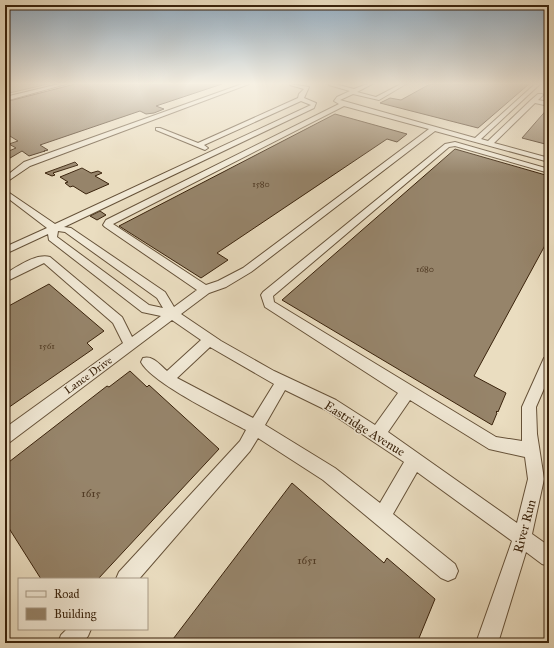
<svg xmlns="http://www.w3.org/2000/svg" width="554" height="648" font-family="'IM FELL Great Primer',serif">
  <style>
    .green { fill: #ccbda1; stroke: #837056 }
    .building { fill: #96846a; stroke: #3a230c }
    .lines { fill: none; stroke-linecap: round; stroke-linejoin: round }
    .minor-casing { stroke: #665239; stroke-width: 2 }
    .minor { fill: #f1e9d6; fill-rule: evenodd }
    .labels { text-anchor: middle; stroke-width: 3; stroke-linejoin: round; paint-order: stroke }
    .number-label { font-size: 9px; fill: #513b24 }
    .street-label { font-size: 11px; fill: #3a230c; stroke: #f1e9d6 }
    .near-number-label { font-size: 11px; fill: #513b24 }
    .near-street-label { font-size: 13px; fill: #3a230c; stroke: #f1e9d6 }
  </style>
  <rect width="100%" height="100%" fill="#eaddc0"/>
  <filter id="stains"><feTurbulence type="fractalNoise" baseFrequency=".005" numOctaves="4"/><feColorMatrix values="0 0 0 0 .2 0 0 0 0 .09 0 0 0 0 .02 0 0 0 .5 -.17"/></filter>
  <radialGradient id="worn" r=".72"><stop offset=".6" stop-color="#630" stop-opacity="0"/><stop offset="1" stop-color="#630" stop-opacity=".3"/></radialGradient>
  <!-- green -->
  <path class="green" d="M 5,84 L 48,84 L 5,94 Z"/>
  <!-- building -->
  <g class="building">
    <path d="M 75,84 L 222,84 L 156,106 L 164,109 L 154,113 L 146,114 L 140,111 L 40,145 L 48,150 L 44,151 L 45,151 L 29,156 L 22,151 L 5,161 L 5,151 L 9,151 L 16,148 L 9,144 L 18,141 L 5,133 L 5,102 Z"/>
    <path d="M 430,84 L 529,84 L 478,128 L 380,103 L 390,98 L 401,100 Z"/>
    <path d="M 549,107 L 549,145 L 522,138 Z"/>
    <path d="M 335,114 L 407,134 L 397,142 L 387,139 L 217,253 L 228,260 L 201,278 L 119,226 Z"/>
    <path d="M 455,149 L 549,176 L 549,238 L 474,376 L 506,393 L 498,412 L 497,411 L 496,412 L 497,413 L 492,425 L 282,300 Z"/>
    <path d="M 75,162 L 78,165 L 53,173 L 55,175 L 52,176 L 45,173 Z"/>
    <path d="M 82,168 L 91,173 L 98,171 L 102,173 L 95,176 L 109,184 L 86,194 L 73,186 L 70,187 L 65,183 L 68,182 L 60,177 Z"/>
    <path d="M 100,211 L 106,215 L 97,220 L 90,216 Z"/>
    <path d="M 49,284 L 104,331 L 87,343 L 93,349 L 5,410 L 5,308 Z"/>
    <path d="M 130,371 L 147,387 L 149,385 L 219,449 L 98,579 L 41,579 L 5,522 L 5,465 L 107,386 L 109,387 Z"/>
    <path d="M 292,483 L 384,563 L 387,558 L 435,599 L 417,643 L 170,643 Z"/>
  </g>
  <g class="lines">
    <defs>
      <g id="minor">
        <path d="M 59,84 L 66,84 L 5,101 L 5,97 Z"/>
        <path d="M 242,84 L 249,84 L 30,166 L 5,183 L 5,177 L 24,162 Z"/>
        <path d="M 290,84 L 309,87 L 304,98 L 316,103 L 314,108 L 64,227 L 71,228 L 165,292 L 174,307 L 197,290 L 105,227 L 103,225 L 106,220 L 339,104 L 334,101 L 337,97 L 350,91 L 329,85 L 329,84 L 335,84 L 354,89 L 367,84 L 372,84 L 357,92 L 376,97 L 401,84 L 406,84 L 379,100 L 353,94 L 340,100 L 475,138 L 535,84 L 540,84 L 481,139 L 488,141 L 531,100 L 538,94 L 542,94 L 543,95 L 538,100 L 549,102 L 549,106 L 535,103 L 494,143 L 549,158 L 549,162 L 435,131 L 251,272 L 226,287 L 209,293 L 181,314 L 221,341 L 274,371 L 336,400 L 375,425 L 398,393 L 265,307 L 261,295 L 263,292 L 445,144 L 455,142 L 549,169 L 549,173 L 455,146 L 449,147 L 273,296 L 274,302 L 496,437 L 522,441 L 522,407 L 544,358 L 549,357 L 549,377 L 536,407 L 537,434 L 544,479 L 532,534 L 549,546 L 549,566 L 542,564 L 526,552 L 498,643 L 476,643 L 512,541 L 417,472 L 393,514 L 455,564 L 458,571 L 455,578 L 448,581 L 441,578 L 323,480 L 258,438 L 250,451 L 139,579 L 116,579 L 119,572 L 240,441 L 246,430 C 222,417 152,383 141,362 L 143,358 C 153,355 160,365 167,371 L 201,340 L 172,320 L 10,442 L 5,444 L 5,428 L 123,343 L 113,323 L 44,263 L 5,282 L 5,274 C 17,267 36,253 50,257 L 122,317 L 132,337 L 161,316 L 142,312 L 49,240 L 48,234 L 5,254 L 5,247 L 47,228 L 5,196 L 5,190 L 55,224 L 311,105 L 301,101 L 204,145 L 208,148 L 205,150 L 156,130 L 156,128 L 160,128 L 198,143 L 298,98 L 299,94 L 304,89 L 290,85 ZM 344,106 L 429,129 L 243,268 L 218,281 L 206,285 L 113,224 ZM 58,231 L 65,232 L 157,298 L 163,308 L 149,305 L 57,237 ZM 210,347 L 274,384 L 253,418 L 177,378 ZM 285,390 L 326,410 L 404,462 L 380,503 L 335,468 L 265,425 ZM 410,400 L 489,449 L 525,457 L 528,479 L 517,523 L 388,432 Z"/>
        <path d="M 67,629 L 91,629 L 88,636 L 83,643 L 58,643 L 61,635 Z"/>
      </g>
    </defs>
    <!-- minor casing -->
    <use href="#minor" class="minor-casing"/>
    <!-- minor -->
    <use href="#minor" class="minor"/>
  </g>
  <!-- sky -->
  <linearGradient id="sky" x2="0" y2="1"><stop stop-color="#91abc0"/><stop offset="0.48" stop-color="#f6f0e3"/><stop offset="1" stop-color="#f6f0e3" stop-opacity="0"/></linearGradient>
  <rect width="554" height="174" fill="url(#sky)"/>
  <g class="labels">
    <!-- number labels -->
    <g class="number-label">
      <text x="261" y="187">1580</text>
      <text x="425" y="272">1680</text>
      <text x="47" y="349">1561</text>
    </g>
    <!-- street labels -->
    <g class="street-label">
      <text transform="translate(88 375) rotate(-36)" y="4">Lance Drive</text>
    </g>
    <!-- near-number labels -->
    <g class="near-number-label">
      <text x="91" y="497">1615</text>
      <text x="307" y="564">1651</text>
    </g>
    <!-- near-street labels -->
    <g class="near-street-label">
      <text transform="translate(365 428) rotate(32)" y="5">Eastridge Avenue</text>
      <text transform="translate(524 526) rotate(-75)" y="5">River Run</text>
    </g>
  </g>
  <!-- margin -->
  <rect width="554" height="648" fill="none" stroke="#eaddc0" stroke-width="20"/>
  <rect x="6" y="6" width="542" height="636" fill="none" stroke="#3a230c" stroke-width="2"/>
  <rect x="10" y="10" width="534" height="628" fill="none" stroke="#3a230c"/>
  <!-- legend -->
  <rect x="18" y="578" width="130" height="52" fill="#f1e9d6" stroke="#a89a85"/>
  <rect x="26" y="591" width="20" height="6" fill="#f1e9d6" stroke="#a89a85"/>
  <text x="54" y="598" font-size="12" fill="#3a230c">Road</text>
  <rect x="26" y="608" width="20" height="12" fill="#96846a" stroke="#a89a85"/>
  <text x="54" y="618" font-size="12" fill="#3a230c">Building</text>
  <rect width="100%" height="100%" filter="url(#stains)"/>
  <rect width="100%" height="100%" fill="url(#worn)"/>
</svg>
